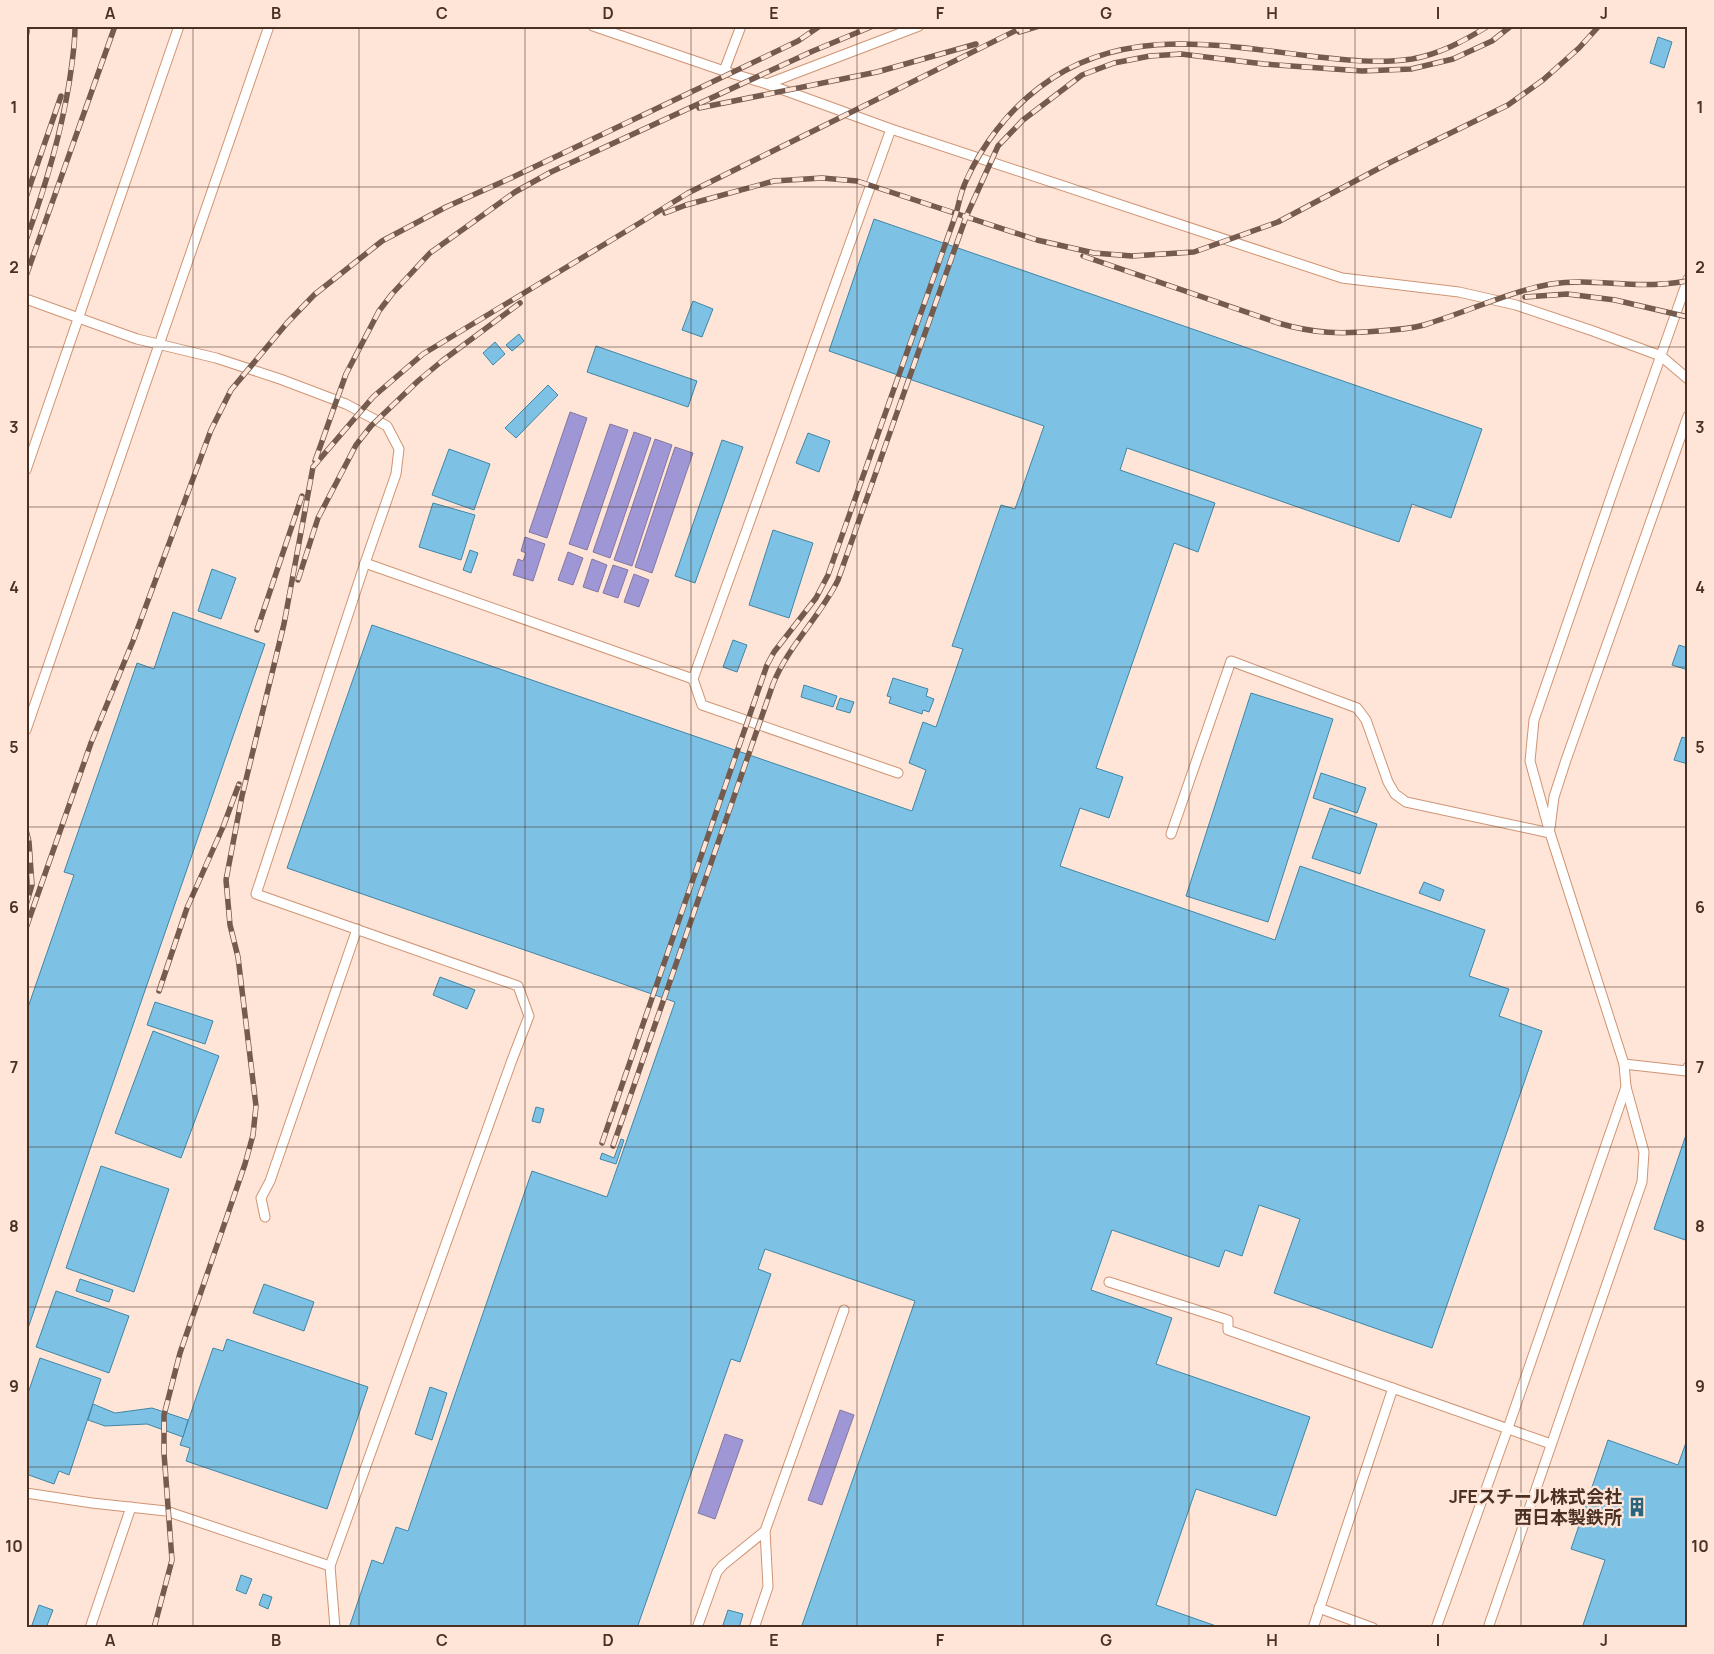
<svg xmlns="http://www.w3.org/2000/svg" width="1714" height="1654" font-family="Manrope,'Noto Sans JP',sans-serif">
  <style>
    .water { fill: #9e96d5; stroke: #8478a0 }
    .building { fill: #7dc2e4; stroke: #4086a6 }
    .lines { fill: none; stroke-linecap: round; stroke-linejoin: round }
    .service-casing { stroke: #cf9473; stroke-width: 11 }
    .service { stroke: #fff; stroke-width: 9 }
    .rail-casing { stroke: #745b4d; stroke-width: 5.5 }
    .rail { stroke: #ffe5d7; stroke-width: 4; stroke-dasharray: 11; stroke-linecap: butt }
    .grid { fill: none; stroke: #493123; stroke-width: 1; stroke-opacity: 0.55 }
    .labels { text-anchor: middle; stroke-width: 4.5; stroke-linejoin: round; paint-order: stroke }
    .poi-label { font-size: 18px; font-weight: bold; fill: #493123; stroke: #ffe5d7; text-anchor: end }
    .neatline { fill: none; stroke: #493123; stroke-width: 2 }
    .grid-label { font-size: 16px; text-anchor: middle; font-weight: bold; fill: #493123 }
  </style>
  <rect width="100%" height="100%" fill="#ffe5d7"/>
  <!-- water -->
  <g class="water">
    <path d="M 570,412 L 587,418 L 547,538 L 529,532 Z"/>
    <path d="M 610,424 L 628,430 L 587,550 L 569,544 Z"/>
    <path d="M 634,432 L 651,438 L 610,558 L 593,552 Z"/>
    <path d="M 655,439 L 672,445 L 632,566 L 614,560 Z"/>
    <path d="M 675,447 L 693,453 L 652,573 L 635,567 Z"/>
    <path d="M 525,537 L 545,544 L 533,581 L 513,575 L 518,559 L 523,561 L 526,553 L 521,551 Z"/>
    <path d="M 568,552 L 583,558 L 573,585 L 558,580 Z"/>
    <path d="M 592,559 L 607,565 L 598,592 L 583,587 Z"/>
    <path d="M 613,565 L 628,570 L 618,598 L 603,593 Z"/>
    <path d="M 634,574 L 649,580 L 639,607 L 624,602 Z"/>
    <path d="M 840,1410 L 854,1415 L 822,1505 L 808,1500 Z"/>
    <path d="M 725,1434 L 743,1440 L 715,1519 L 698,1513 Z"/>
  </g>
  <!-- building -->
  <g class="building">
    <path d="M 1658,37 L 1672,42 L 1664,68 L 1650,63 Z"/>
    <path d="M 874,219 L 1482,429 L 1451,518 L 1412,504 L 1399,542 L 1127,448 L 1120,470 L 1215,503 L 1198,552 L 1174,543 L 1096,768 L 1123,777 L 1109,818 L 1080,808 L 1060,866 L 1275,940 L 1300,866 L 1485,930 L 1469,976 L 1509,989 L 1499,1016 L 1542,1031 L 1432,1348 L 1274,1293 L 1300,1219 L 1259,1205 L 1242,1256 L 1225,1250 L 1219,1267 L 1112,1230 L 1091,1290 L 1172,1318 L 1156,1364 L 1310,1417 L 1276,1516 L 1196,1489 L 1156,1605 L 1222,1628 L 801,1628 L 915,1301 L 765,1249 L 758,1269 L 771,1274 L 740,1362 L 731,1359 L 637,1628 L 349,1628 L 372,1560 L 383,1564 L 396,1527 L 408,1531 L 532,1171 L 607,1197 L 675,1002 L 287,868 L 372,625 L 912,811 L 926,770 L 909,763 L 923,722 L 936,727 L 963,649 L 952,646 L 1001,505 L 1015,509 L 1044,426 L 829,351 Z"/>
    <path d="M 693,301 L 713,309 L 702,337 L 682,330 Z"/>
    <path d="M 519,334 L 524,341 L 512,351 L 506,345 Z"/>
    <path d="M 495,342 L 505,354 L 493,365 L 483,353 Z"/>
    <path d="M 596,346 L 697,381 L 688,407 L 587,372 Z"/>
    <path d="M 548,385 L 558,395 L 516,438 L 505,428 Z"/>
    <path d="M 808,433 L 830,441 L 819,472 L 796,463 Z"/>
    <path d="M 722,440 L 743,447 L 695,583 L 675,576 Z"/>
    <path d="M 449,449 L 490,464 L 474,510 L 432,495 Z"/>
    <path d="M 433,503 L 475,515 L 461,560 L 419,547 Z"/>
    <path d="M 773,530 L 813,543 L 789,618 L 749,605 Z"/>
    <path d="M 470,550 L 478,553 L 471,573 L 463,570 Z"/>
    <path d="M 212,569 L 236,578 L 221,619 L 198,611 Z"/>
    <path d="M 173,612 L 265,644 L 26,1334 L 26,1013 L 74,875 L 64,872 L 137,663 L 154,669 Z"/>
    <path d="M 733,640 L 747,645 L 737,672 L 723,667 Z"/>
    <path d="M 1679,645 L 1688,648 L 1688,670 L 1672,665 Z"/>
    <path d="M 893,678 L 928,689 L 926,696 L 934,699 L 929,712 L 923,710 L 922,714 L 889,703 L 891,697 L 887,696 Z"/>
    <path d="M 804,685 L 837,696 L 833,707 L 801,697 Z"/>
    <path d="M 1251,693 L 1333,719 L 1268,922 L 1186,896 Z"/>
    <path d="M 840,698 L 854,702 L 850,713 L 836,709 Z"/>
    <path d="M 1682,737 L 1688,739 L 1688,764 L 1674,760 Z"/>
    <path d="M 1321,773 L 1366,788 L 1357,813 L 1313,798 Z"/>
    <path d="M 1330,808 L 1377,824 L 1360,874 L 1312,858 Z"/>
    <path d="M 1424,882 L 1444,890 L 1440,901 L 1419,893 Z"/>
    <path d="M 440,977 L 475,990 L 467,1009 L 433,995 Z"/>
    <path d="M 155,1002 L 213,1021 L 205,1044 L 147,1025 Z"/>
    <path d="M 153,1031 L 219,1056 L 181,1158 L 115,1133 Z"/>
    <path d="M 536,1107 L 544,1109 L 540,1123 L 532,1121 Z"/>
    <path d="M 1687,1132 L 1688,1133 L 1688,1241 L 1654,1229 Z"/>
    <path d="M 621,1139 L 624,1140 L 616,1164 L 600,1159 L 602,1153 L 614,1158 Z"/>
    <path d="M 101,1166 L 169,1189 L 134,1292 L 66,1268 Z"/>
    <path d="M 80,1279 L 113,1290 L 109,1302 L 76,1291 Z"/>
    <path d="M 264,1284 L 314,1302 L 304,1331 L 253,1313 Z"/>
    <path d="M 56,1291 L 129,1316 L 109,1373 L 36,1347 Z"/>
    <path d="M 227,1339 L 368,1387 L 327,1509 L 186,1461 L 190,1448 L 180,1445 L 213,1348 L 223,1351 Z"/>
    <path d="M 40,1358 L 101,1379 L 69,1475 L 59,1471 L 54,1484 L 26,1474 L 26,1399 Z"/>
    <path d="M 430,1387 L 447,1393 L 432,1440 L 415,1434 Z"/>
    <path d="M 93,1404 L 115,1413 L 152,1408 L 188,1420 L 183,1437 L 147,1424 L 105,1426 L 88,1420 Z"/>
    <path d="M 1688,1437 L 1688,1628 L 1582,1628 L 1605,1560 L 1571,1549 L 1608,1440 L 1678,1465 Z"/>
    <path d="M 241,1575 L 252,1579 L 246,1594 L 236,1590 Z"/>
    <path d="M 263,1594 L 272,1597 L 268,1609 L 259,1605 Z"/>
    <path d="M 39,1605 L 53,1610 L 46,1628 L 31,1628 Z"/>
    <path d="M 728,1610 L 743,1614 L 739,1628 L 722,1628 Z"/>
  </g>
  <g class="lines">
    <defs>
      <g id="service">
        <path d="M 593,26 L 724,71 L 767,84 L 891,129 L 1342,278 L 1459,292 L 1516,305 L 1593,331 L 1661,356 L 1688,379"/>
        <path d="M 724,71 L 741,26"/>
        <path d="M 767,84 L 919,26"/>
        <path d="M 26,299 L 137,339 L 216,358 L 280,379 L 346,404 L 387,426 L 399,449 L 396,474 L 365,563 L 693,679 L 891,129"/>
        <path d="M 26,470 L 179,26"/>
        <path d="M 693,679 L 702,705 L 898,773"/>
        <path d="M 26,730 L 269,26"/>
        <path d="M 1550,828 L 1554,797 L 1566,760 L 1688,416"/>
        <path d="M 1171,834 L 1231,661 L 1357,708 L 1366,720 L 1388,782 L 1395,794 L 1406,802 L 1550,833"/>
        <path d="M 1624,1064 L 1686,1071 L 1688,1067"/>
        <path d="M 265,1217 L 261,1198 L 270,1181 L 357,929"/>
        <path d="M 1109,1282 L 1228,1320 L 1228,1330 L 1551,1444"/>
        <path d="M 26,1493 L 92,1503 L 166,1511 L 330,1566 L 512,1060 L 529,1016 L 518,986 L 256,894 L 365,563"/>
        <path d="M 330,1566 L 335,1628"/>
        <path d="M 1319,1608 L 1373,1628"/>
        <path d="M 90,1628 L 131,1507"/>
        <path d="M 697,1628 L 717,1572 L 723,1565 L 765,1531"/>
        <path d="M 754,1628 L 768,1587 L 765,1531 L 844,1310"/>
        <path d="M 1313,1628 L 1393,1388"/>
        <path d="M 1436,1628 L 1508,1428 L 1626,1087"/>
        <path d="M 1488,1628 L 1642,1182 L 1644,1152 L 1626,1087 L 1624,1064 L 1550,833 L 1530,761 L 1534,720 L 1614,488 L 1688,279"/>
      </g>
    </defs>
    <!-- service casing -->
    <use href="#service" class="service-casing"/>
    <!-- service -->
    <use href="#service" class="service"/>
    <defs>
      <g id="rail">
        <path d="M 1019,32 L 1039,26"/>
        <path d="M 26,37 L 28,26"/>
        <path d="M 699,108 L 877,72 L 976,44"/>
        <path d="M 26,197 L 61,96"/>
        <path d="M 665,213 L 686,205 L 774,181 L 822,178 L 857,181 L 1037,240 L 1094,253 L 1132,256 L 1194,252 L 1278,222 L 1389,163 L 1508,105 L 1543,80 L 1579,48 L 1599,26"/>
        <path d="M 26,240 C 45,188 60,138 69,84 C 72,64 75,46 75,26"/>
        <path d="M 1083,256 L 1278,323 C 1316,334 1340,334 1379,331 C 1395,330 1409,329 1424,325 C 1467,312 1508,292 1551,284 C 1588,278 1625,287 1661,284 C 1670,284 1679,282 1688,281"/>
        <path d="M 26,276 L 115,26"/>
        <path d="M 1525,297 L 1567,294 L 1615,300 L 1688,317"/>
        <path d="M 315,461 L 346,374 L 379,311 L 392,294 L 430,253 L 515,192 L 551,172 L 813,51 L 873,26"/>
        <path d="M 298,580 L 318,518 L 356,445 L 371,426 L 418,381 L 442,361 L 520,303"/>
        <path d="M 257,630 L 302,496"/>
        <path d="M 26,830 L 29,842 L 32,885 L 26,905"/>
        <path d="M 26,928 L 91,743 L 133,641 L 211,430 L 231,390 L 287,323 L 314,295 L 382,241 L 446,207 L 511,178 L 798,41 L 820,26"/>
        <path d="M 159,991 L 187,908 L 223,827 L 239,784"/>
        <path d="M 602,1143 L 767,665 L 774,652 L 816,598 L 828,575 L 956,214 C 959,203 961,191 966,181 C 982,145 1008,111 1040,87 C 1121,25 1217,45 1310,56 C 1344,60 1378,64 1412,59 C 1440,54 1464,41 1488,26"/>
        <path d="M 613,1146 L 773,684 C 788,646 820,617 838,580 L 966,217 L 998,146 L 1023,120 L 1082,75 L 1114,63 L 1150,56 L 1181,54 L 1264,64 L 1362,71 L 1411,69 L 1453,59 L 1492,41 L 1511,26"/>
        <path d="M 154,1628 L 172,1560 L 164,1453 L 164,1415 L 180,1353 L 245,1164 L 253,1135 L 256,1106 L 238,957 L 230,925 L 226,880 L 242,796 L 284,624 L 313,467 L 373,397 L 423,354 L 638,224 L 688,193 L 1025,26"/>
      </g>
    </defs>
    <!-- rail casing -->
    <use href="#rail" class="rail-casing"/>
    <!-- rail -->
    <use href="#rail" class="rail"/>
  </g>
  <!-- grid -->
  <path class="grid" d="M 193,26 L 193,1628M 359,26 L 359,1628M 525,26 L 525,1628M 691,26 L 691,1628M 857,26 L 857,1628M 1023,26 L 1023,1628M 1189,26 L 1189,1628M 1355,26 L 1355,1628M 1521,26 L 1521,1628M 26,187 L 1688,187M 26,347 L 1688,347M 26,507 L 1688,507M 26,667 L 1688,667M 26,827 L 1688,827M 26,987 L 1688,987M 26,1147 L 1688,1147M 26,1307 L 1688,1307M 26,1467 L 1688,1467"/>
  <!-- icons -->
  <defs>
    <symbol id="building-bare" viewBox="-9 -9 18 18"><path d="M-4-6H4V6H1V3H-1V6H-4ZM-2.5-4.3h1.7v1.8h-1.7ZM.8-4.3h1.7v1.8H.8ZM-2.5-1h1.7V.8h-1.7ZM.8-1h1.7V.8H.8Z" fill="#2a637c" stroke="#ffe5d7" stroke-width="2.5" paint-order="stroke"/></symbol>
  </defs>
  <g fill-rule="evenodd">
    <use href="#building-bare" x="1623" y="1493" width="28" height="28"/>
  </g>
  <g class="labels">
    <!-- poi labels -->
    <g class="poi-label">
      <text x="1622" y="1503">JFEスチール株式会社<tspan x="1622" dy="21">西日本製鉄所</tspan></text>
    </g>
  </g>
  <!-- border -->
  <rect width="1714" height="1654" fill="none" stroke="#ffe5d7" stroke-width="55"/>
  <rect x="28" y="28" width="1658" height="1598" class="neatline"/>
  <g class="grid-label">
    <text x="110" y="19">A</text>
    <text x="276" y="19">B</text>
    <text x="442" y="19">C</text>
    <text x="608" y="19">D</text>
    <text x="774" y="19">E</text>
    <text x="940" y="19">F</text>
    <text x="1106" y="19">G</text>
    <text x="1272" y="19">H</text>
    <text x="1438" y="19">I</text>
    <text x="1604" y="19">J</text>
    <text x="14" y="113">1</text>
    <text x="1700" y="113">1</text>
    <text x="14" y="273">2</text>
    <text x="1700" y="273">2</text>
    <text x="14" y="433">3</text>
    <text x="1700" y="433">3</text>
    <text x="14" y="593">4</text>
    <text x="1700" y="593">4</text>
    <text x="14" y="753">5</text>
    <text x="1700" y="753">5</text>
    <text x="14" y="913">6</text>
    <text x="1700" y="913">6</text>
    <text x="14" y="1073">7</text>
    <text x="1700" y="1073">7</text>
    <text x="14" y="1232">8</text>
    <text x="1700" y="1232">8</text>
    <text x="14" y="1392">9</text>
    <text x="1700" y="1392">9</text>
    <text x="14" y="1552">10</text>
    <text x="1700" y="1552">10</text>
    <text x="110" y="1646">A</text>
    <text x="276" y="1646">B</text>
    <text x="442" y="1646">C</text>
    <text x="608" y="1646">D</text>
    <text x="774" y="1646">E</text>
    <text x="940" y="1646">F</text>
    <text x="1106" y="1646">G</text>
    <text x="1272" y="1646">H</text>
    <text x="1438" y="1646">I</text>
    <text x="1604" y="1646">J</text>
  </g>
</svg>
